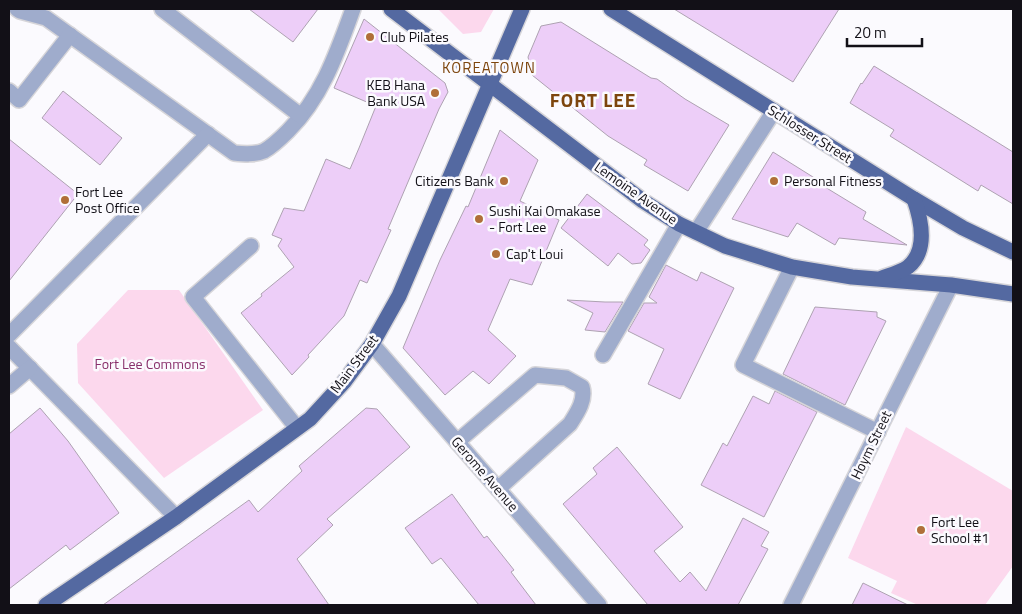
<svg xmlns="http://www.w3.org/2000/svg" width="1022" height="614" font-family="'Titillium Web',sans-serif">
  <style>
    .green { fill: #fcd8ed }
    .building { fill: #edcef8; stroke: #aea2b2 }
    .lines { fill: none; stroke-linecap: round; stroke-linejoin: round }
    .minor-casing { stroke: #d6d5d9; stroke-width: 18 }
    .major-casing { stroke: #d6d5d9; stroke-width: 18 }
    .minor { stroke: #9faccc; stroke-width: 15 }
    .major { stroke: #5469a1; stroke-width: 15 }
    .poi-dot { fill: #b06f38; stroke: #fbfafe; stroke-width: 2 }
    .labels { text-anchor: middle; stroke-width: 5; stroke-linejoin: round; paint-order: stroke }
    .poi-label { font-size: 14px; fill: #121017; stroke: #fbfafe; text-anchor: start }
    .street-label { font-size: 14px; fill: #121017; stroke: #fbfafe }
    .park-label { font-size: 14px; fill: #88306b; stroke: #fbfafe }
    .neighbourhood-label { font-size: 15px; letter-spacing: 1px; fill: #7d450d; stroke: #fbfafe }
    .district-label { font-size: 19px; font-weight: bold; letter-spacing: 1px; fill: #7d450d; stroke: #fbfafe }
  </style>
  <rect width="100%" height="100%" fill="#fbfafe"/>
  <!-- green -->
  <g class="green">
    <path d="M 438,9 L 494,9 L 481,32 L 463,34 Z"/>
    <path d="M 128,290 L 179,290 L 263,410 L 164,478 L 78,383 L 77,344 Z"/>
    <path d="M 906,427 L 1013,491 L 1013,566 L 985,605 L 918,605 L 891,593 L 897,581 L 848,558 Z"/>
  </g>
  <!-- building -->
  <g class="building">
    <path d="M 249,9 L 318,9 L 293,42 Z"/>
    <path d="M 674,9 L 839,9 L 793,82 Z"/>
    <path d="M 364,19 L 445,83 L 448,92 L 439,109 L 388,229 L 391,230 L 367,283 L 360,280 L 344,316 L 308,355 L 309,357 L 292,375 L 241,313 L 262,296 L 261,294 L 294,267 L 278,246 L 282,239 L 272,235 L 284,208 L 304,211 L 326,159 L 350,169 L 359,148 L 376,106 L 334,88 Z"/>
    <path d="M 561,22 L 651,78 L 657,79 L 685,99 L 729,125 L 688,191 L 644,165 L 647,160 L 608,136 L 532,75 L 528,57 L 541,26 Z"/>
    <path d="M 874,66 L 1013,152 L 1013,204 L 981,185 L 978,191 L 890,136 L 894,130 L 850,103 L 861,83 L 862,84 Z"/>
    <path d="M 63,91 L 122,138 L 100,165 L 42,118 Z"/>
    <path d="M 500,130 L 538,160 L 520,201 L 559,220 L 532,285 L 510,279 L 488,330 L 516,356 L 489,384 L 473,371 L 445,395 L 403,348 L 440,260 L 466,206 L 468,207 Z"/>
    <path d="M 9,139 L 78,194 L 9,281 Z"/>
    <path d="M 773,152 L 821,182 L 820,184 L 866,212 L 863,219 L 907,245 L 839,238 L 835,245 L 797,223 L 788,237 L 732,219 Z"/>
    <path d="M 587,194 L 648,240 L 644,245 L 650,250 L 641,263 L 632,264 L 618,253 L 608,266 L 561,228 Z"/>
    <path d="M 666,265 L 697,281 L 701,272 L 734,288 L 680,399 L 648,384 L 664,349 L 628,331 L 644,303 L 657,303 L 649,297 Z"/>
    <path d="M 567,300 L 605,302 L 623,302 L 605,332 L 585,330 L 593,313 Z"/>
    <path d="M 815,307 L 877,312 L 877,317 L 886,321 L 845,405 L 783,374 Z"/>
    <path d="M 775,391 L 817,412 L 764,517 L 701,485 L 723,443 L 727,446 L 753,396 L 769,404 Z"/>
    <path d="M 40,408 L 68,441 L 119,513 L 70,550 L 66,545 L 9,589 L 9,434 Z"/>
    <path d="M 366,408 L 377,409 L 410,447 L 327,519 L 333,525 L 297,559 L 329,605 L 103,605 L 249,500 L 258,512 L 302,471 L 299,466 Z"/>
    <path d="M 617,447 L 683,527 L 654,551 L 680,582 L 690,572 L 706,591 L 743,518 L 769,532 L 761,546 L 768,549 L 738,605 L 648,605 L 563,504 L 597,474 L 593,468 Z"/>
    <path d="M 452,494 L 484,538 L 487,536 L 514,570 L 511,572 L 536,605 L 479,605 L 441,558 L 432,564 L 405,528 Z"/>
    <path d="M 863,583 L 908,605 L 852,605 Z"/>
  </g>
  <g class="lines">
    <defs>
      <g id="minor">
        <path d="M 17,9 L 20,11 L 46,18 L 234,153 C 244,154 255,155 264,151 C 273,146 281,138 288,131 C 322,97 337,53 353,9"/>
        <path d="M 162,9 L 301,116"/>
        <path d="M 9,91 L 19,100 L 70,35"/>
        <path d="M 696,232 L 774,111"/>
        <path d="M 251,246 L 193,297 L 297,428"/>
        <path d="M 792,267 L 743,365 L 878,432"/>
        <path d="M 9,335 L 208,134"/>
        <path d="M 372,344 L 599,605"/>
        <path d="M 9,347 L 176,517"/>
        <path d="M 603,355 L 679,224"/>
        <path d="M 9,386 L 30,368"/>
        <path d="M 457,442 L 535,375 L 566,378 L 582,387 C 586,400 577,413 570,424 L 498,489"/>
        <path d="M 791,605 L 951,285"/>
      </g>
      <g id="major">
        <path d="M 391,9 L 643,201 L 679,224 L 725,246 L 792,267 L 852,277 L 951,285 L 1013,294"/>
        <path d="M 611,9 L 914,199 L 963,228 L 1013,252"/>
        <path d="M 882,278 C 890,275 901,272 908,267 C 929,250 921,219 914,199"/>
        <path d="M 46,605 L 176,517 L 310,419 L 344,382 L 372,344 L 399,296 L 522,9"/>
      </g>
    </defs>
    <!-- minor casing -->
    <use href="#minor" class="minor-casing"/>
    <!-- major casing -->
    <use href="#major" class="major-casing"/>
    <!-- minor -->
    <use href="#minor" class="minor"/>
    <!-- major -->
    <use href="#major" class="major"/>
  </g>
  <!-- markers -->
  <g class="poi-dot">
    <circle cx="370" cy="37" r="5"/>
    <circle cx="435" cy="93" r="5"/>
    <circle cx="504" cy="181" r="5"/>
    <circle cx="774" cy="181" r="5"/>
    <circle cx="65" cy="200" r="5"/>
    <circle cx="479" cy="219" r="5"/>
    <circle cx="496" cy="254" r="5"/>
    <circle cx="921" cy="530" r="5"/>
  </g>
  <g class="labels">
    <!-- poi labels -->
    <g class="poi-label">
      <text x="380" y="42">Club Pilates</text>
      <text x="425" y="90" text-anchor="end">KEB Hana<tspan x="425" dy="16">Bank USA</tspan></text>
      <text x="494" y="186" text-anchor="end">Citizens Bank</text>
      <text x="784" y="186">Personal Fitness</text>
      <text x="75" y="197">Fort Lee<tspan x="75" dy="16">Post Office</tspan></text>
      <text x="489" y="216">Sushi Kai Omakase<tspan x="489" dy="16">- Fort Lee</tspan></text>
      <text x="506" y="259">Cap't Loui</text>
      <text x="931" y="527">Fort Lee<tspan x="931" dy="16">School #1</tspan></text>
    </g>
    <!-- street labels -->
    <g class="street-label">
      <text transform="translate(810 134) rotate(32)" y="5">Schlosser Street</text>
      <text transform="translate(636 193) rotate(35)" y="5">Lemoine Avenue</text>
      <text transform="translate(354 364) rotate(-53)" y="5">Main Street</text>
      <text transform="translate(871 445) rotate(-64)" y="5">Hoym Street</text>
      <text transform="translate(485 474) rotate(49)" y="5">Gerome Avenue</text>
    </g>
    <!-- park labels -->
    <g class="park-label">
      <text x="150" y="369">Fort Lee Commons</text>
    </g>
    <!-- neighbourhood labels -->
    <g class="neighbourhood-label">
      <text x="489" y="73">KOREATOWN</text>
    </g>
    <!-- district labels -->
    <g class="district-label">
      <text x="593" y="107">FORT LEE</text>
    </g>
  </g>
  <!-- border -->
  <rect width="1022" height="614" fill="none" stroke="#121017" stroke-width="20"/>
  <!-- scale -->
  <path d="M847 38v8h75v-8" fill="none" stroke="#121017" stroke-width="2.5"/>
  <text x="854" y="38" font-size="15" fill="#121017" stroke="#fbfafe" stroke-width="4" paint-order="stroke">20 m</text>
</svg>
